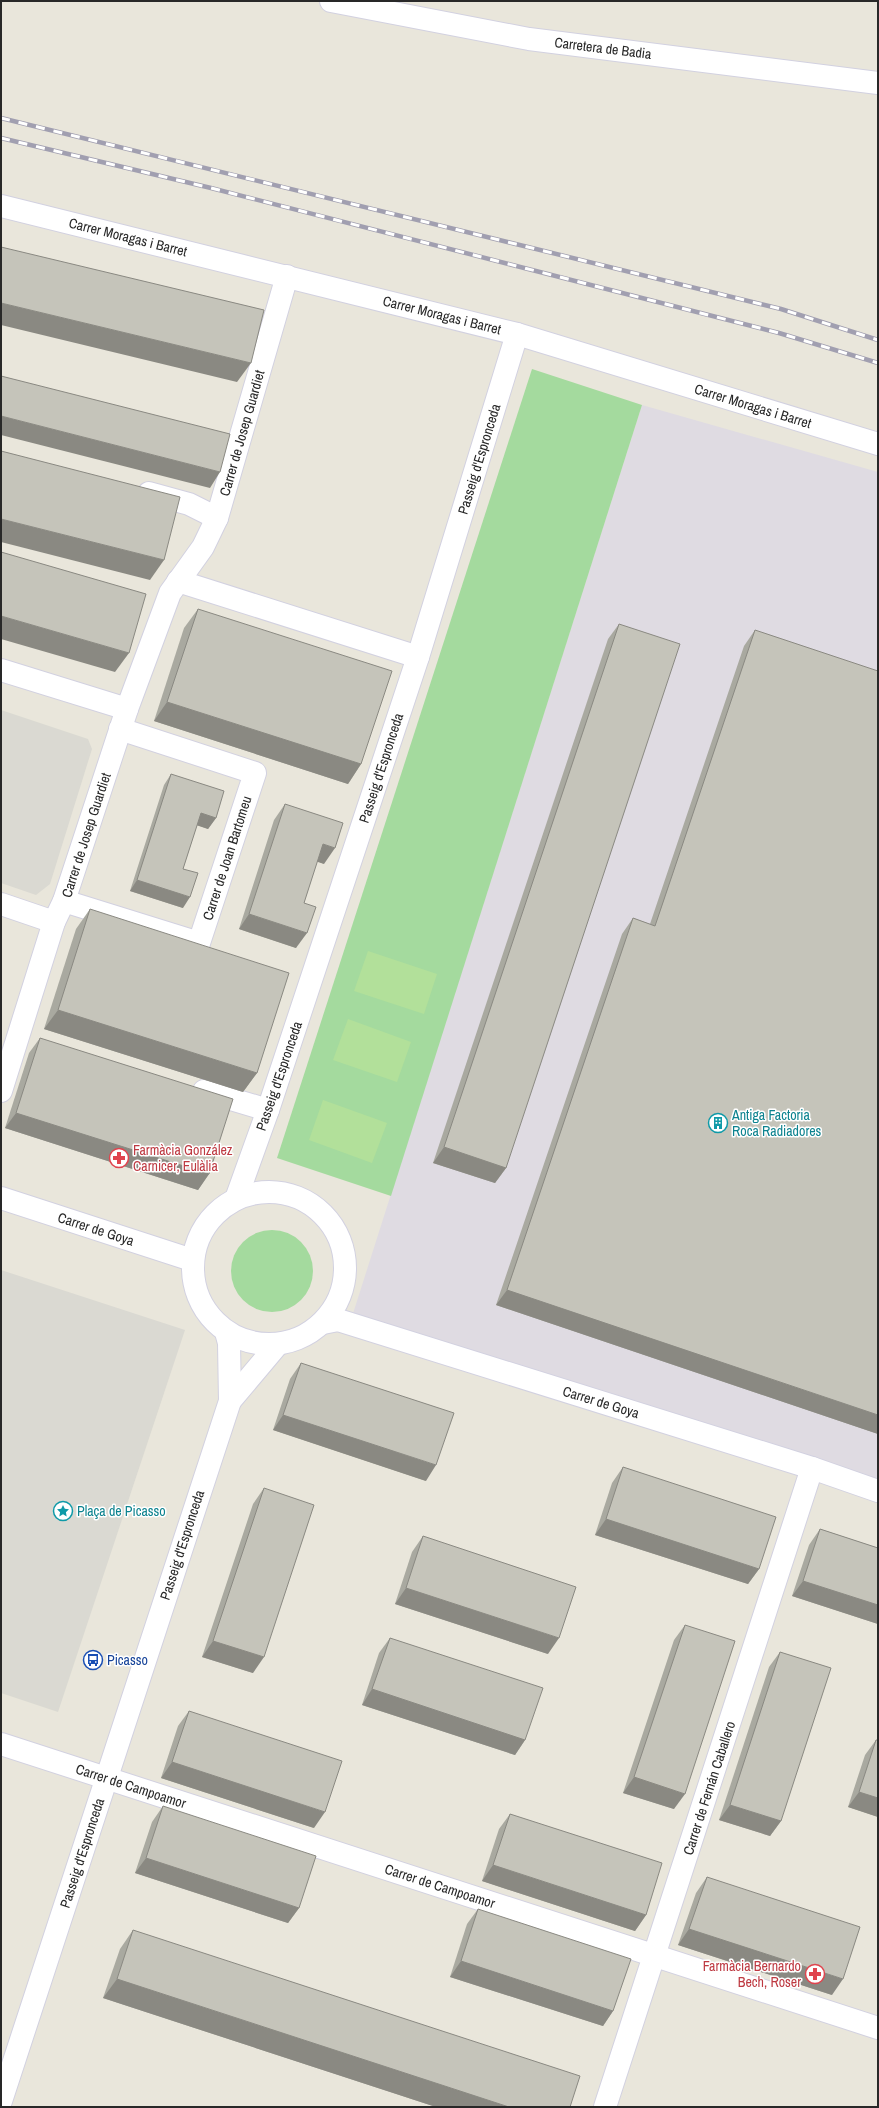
<svg xmlns="http://www.w3.org/2000/svg" width="879" height="2108" font-family="'Archivo Narrow',sans-serif">
  <style>
    .industrial { fill: #dfdbe2 }
    .green { fill: #a4da9e }
    .pitch { fill: #b2e09a }
    .plaza { fill: #dad9d2 }
    .lines { fill: none; stroke-linecap: round; stroke-linejoin: round }
    .street-casing { stroke: #d2d1e0; stroke-width: 24 }
    .secondary-casing { stroke: #d2d1e0; stroke-width: 24 }
    .street { stroke: #fff; stroke-width: 22 }
    .secondary { stroke: #fff; stroke-width: 22 }
    .rail-casing { stroke: #a19fb0; stroke-width: 4.5 }
    .rail { stroke: #fff; stroke-width: 3; stroke-dasharray: 9; stroke-linecap: butt }
    .wall { fill: #a9a9a0 }
    .shaded-wall { fill: #8a8982 }
    .building { fill: #c5c4ba; stroke: #8a8982 }
    .labels { text-anchor: middle; stroke-width: 3; stroke-linejoin: round; paint-order: stroke }
    .street-label { font-size: 14px; fill: #282828; stroke: #fff }
    .culture-label { font-size: 14px; fill: #0d838f; stroke: #fff; text-anchor: start }
    .health-label { font-size: 14px; fill: #be3a42; stroke: #fff; text-anchor: start }
    .transit-label { font-size: 14px; fill: #164399; stroke: #fff; text-anchor: start }
  </style>
  <rect width="100%" height="100%" fill="#e9e6db"/>
  <!-- industrial -->
  <path class="industrial" d="M 642,405 L 878,472 L 878,1491 L 350,1323 Z"/>
  <!-- green -->
  <g class="green">
    <path d="M 532,369 L 642,405 L 391,1196 L 277,1158 Z"/>
    <circle cx="272" cy="1271" r="41"/>
  </g>
  <!-- pitch -->
  <g class="pitch">
    <path d="M 368,951 L 437,974 L 424,1014 L 354,991 Z"/>
    <path d="M 348,1019 L 411,1042 L 397,1082 L 333,1060 Z"/>
    <path d="M 323,1100 L 387,1123 L 372,1163 L 309,1140 Z"/>
  </g>
  <!-- plaza -->
  <g class="plaza">
    <path d="M 1,710 L 88,739 L 92,749 L 50,884 L 36,895 L 1,883 Z"/>
    <path d="M 1,1270 L 185,1330 L 58,1712 L 1,1693 Z"/>
  </g>
  <g class="lines">
    <defs>
      <g id="street">
        <path d="M 1,206 L 517,334 L 878,444"/>
        <path d="M 149,493 L 189,504 L 217,518"/>
        <path d="M 178,581 L 418,657"/>
        <path d="M 1,670 L 127,709"/>
        <path d="M 64,901 L 199,943 L 255,773 L 120,729"/>
        <path d="M 1,904 L 54,922"/>
        <path d="M 1,1091 L 54,922 L 64,901 L 127,709 L 170,593 L 203,547 L 217,518 L 287,276"/>
        <path d="M 204,1091 L 268,1110"/>
        <circle cx="269" cy="1268" r="76"/>
        <path d="M 1,1198 L 192,1260"/>
        <path d="M 236,1199 L 268,1110 L 418,657 L 517,334"/>
        <path d="M 323,1323 L 338,1320 L 812,1468 L 878,1491"/>
        <path d="M 230,1401 L 278,1344"/>
        <path d="M 1,1744 L 878,2028"/>
        <path d="M 1,2101 L 230,1401 L 229,1343 L 226,1332"/>
        <path d="M 605,2107 L 812,1468"/>
      </g>
      <path id="secondary" d="M 331,1 L 529,39 L 878,83"/>
    </defs>
    <!-- street casing -->
    <use href="#street" class="street-casing"/>
    <!-- secondary casing -->
    <use href="#secondary" class="secondary-casing"/>
    <!-- street -->
    <use href="#street" class="street"/>
    <!-- secondary -->
    <use href="#secondary" class="secondary"/>
    <defs>
      <g id="rail">
        <path d="M 1,118 L 781,309 L 878,340"/>
        <path d="M 1,138 L 211,188 L 779,333 L 878,363"/>
      </g>
    </defs>
    <!-- rail casing -->
    <use href="#rail" class="rail-casing"/>
    <!-- rail -->
    <use href="#rail" class="rail"/>
  </g>
  <!-- wall -->
  <g class="wall">
    <path d="M 198,609 L 361,764 L 348,784 L 154,721 L 184,628 Z"/>
    <path d="M 619,624 L 506,1168 L 495,1183 L 433,1163 L 608,639 Z"/>
    <path d="M 755,630 L 878,1434 L 496,1305 L 622,934 L 633,918 L 650,924 L 744,646 Z"/>
    <path d="M 171,774 L 216,818 L 208,829 L 197,825 L 183,869 L 183,908 L 130,891 L 164,785 Z"/>
    <path d="M 285,804 L 324,864 L 317,861 L 304,903 L 296,948 L 239,929 L 274,820 Z"/>
    <path d="M 90,909 L 257,1073 L 243,1092 L 44,1029 L 76,929 Z"/>
    <path d="M 40,1038 L 209,1174 L 198,1190 L 5,1128 L 29,1053 Z"/>
    <path d="M 301,1363 L 426,1481 L 273,1430 L 290,1379 Z"/>
    <path d="M 623,1467 L 759,1569 L 748,1584 L 595,1535 L 612,1483 Z"/>
    <path d="M 264,1488 L 253,1673 L 202,1657 L 253,1504 Z"/>
    <path d="M 820,1529 L 878,1548 L 878,1624 L 792,1596 L 809,1545 Z"/>
    <path d="M 423,1536 L 548,1654 L 395,1604 L 412,1552 Z"/>
    <path d="M 685,1625 L 674,1809 L 623,1793 L 674,1640 Z"/>
    <path d="M 390,1638 L 525,1740 L 515,1755 L 362,1705 L 379,1653 Z"/>
    <path d="M 780,1652 L 781,1821 L 770,1836 L 719,1820 L 769,1667 Z"/>
    <path d="M 189,1711 L 314,1828 L 161,1778 L 178,1726 Z"/>
    <path d="M 876,1740 L 878,1817 L 848,1807 L 865,1755 Z"/>
    <path d="M 163,1806 L 299,1908 L 288,1923 L 135,1873 L 152,1822 Z"/>
    <path d="M 510,1814 L 646,1915 L 635,1931 L 482,1881 L 499,1829 Z"/>
    <path d="M 707,1877 L 832,1995 L 678,1945 L 696,1893 Z"/>
    <path d="M 478,1909 L 613,2011 L 603,2026 L 450,1977 L 467,1924 Z"/>
    <path d="M 133,1930 L 570,2107 L 436,2107 L 103,1998 L 120,1949 Z"/>
  </g>
  <!-- shaded-wall -->
  <g class="shaded-wall">
    <path d="M 1,303 L 251,363 L 237,382 L 1,325 Z"/>
    <path d="M 1,416 L 220,472 L 210,488 L 1,435 Z"/>
    <path d="M 1,519 L 164,560 L 150,580 L 1,542 Z"/>
    <path d="M 1,616 L 129,653 L 115,672 L 1,639 Z"/>
    <path d="M 167,702 L 361,764 L 348,784 L 154,721 Z"/>
    <path d="M 201,813 L 216,818 L 208,829 L 193,824 Z"/>
    <path d="M 323,844 L 335,848 L 324,864 L 312,860 Z"/>
    <path d="M 137,880 L 190,897 L 183,908 L 130,891 Z"/>
    <path d="M 249,914 L 307,933 L 296,948 L 239,929 Z"/>
    <path d="M 58,1010 L 257,1073 L 243,1092 L 44,1029 Z"/>
    <path d="M 16,1113 L 209,1174 L 198,1190 L 5,1128 Z"/>
    <path d="M 444,1147 L 506,1168 L 495,1183 L 433,1163 Z"/>
    <path d="M 507,1290 L 878,1415 L 878,1434 L 496,1305 Z"/>
    <path d="M 283,1415 L 436,1465 L 426,1481 L 273,1430 Z"/>
    <path d="M 606,1519 L 759,1569 L 748,1584 L 595,1535 Z"/>
    <path d="M 803,1581 L 878,1605 L 878,1624 L 792,1596 Z"/>
    <path d="M 406,1588 L 559,1638 L 548,1654 L 395,1604 Z"/>
    <path d="M 213,1641 L 264,1657 L 253,1673 L 202,1657 Z"/>
    <path d="M 372,1689 L 525,1740 L 515,1755 L 362,1705 Z"/>
    <path d="M 172,1762 L 325,1812 L 314,1828 L 161,1778 Z"/>
    <path d="M 634,1777 L 685,1794 L 674,1809 L 623,1793 Z"/>
    <path d="M 859,1792 L 878,1798 L 878,1817 L 848,1807 Z"/>
    <path d="M 730,1805 L 781,1821 L 770,1836 L 719,1820 Z"/>
    <path d="M 146,1858 L 299,1908 L 288,1923 L 135,1873 Z"/>
    <path d="M 493,1865 L 646,1915 L 635,1931 L 482,1881 Z"/>
    <path d="M 689,1929 L 843,1979 L 832,1995 L 678,1945 Z"/>
    <path d="M 461,1961 L 613,2011 L 603,2026 L 450,1977 Z"/>
    <path d="M 117,1979 L 509,2107 L 436,2107 L 103,1998 Z"/>
  </g>
  <!-- building -->
  <g class="building">
    <path d="M 1,247 L 264,310 L 251,363 L 1,303 Z"/>
    <path d="M 1,376 L 230,434 L 220,472 L 1,416 Z"/>
    <path d="M 1,451 L 180,497 L 164,560 L 1,519 Z"/>
    <path d="M 1,552 L 146,594 L 129,653 L 1,616 Z"/>
    <path d="M 198,609 L 392,671 L 361,764 L 167,702 Z"/>
    <path d="M 619,624 L 680,644 L 506,1168 L 444,1147 Z"/>
    <path d="M 755,630 L 878,671 L 878,1415 L 507,1290 L 633,918 L 655,926 Z"/>
    <path d="M 171,774 L 224,791 L 216,818 L 201,813 L 183,869 L 198,873 L 190,897 L 137,880 Z"/>
    <path d="M 285,804 L 343,823 L 335,848 L 323,844 L 304,903 L 316,907 L 307,933 L 249,914 Z"/>
    <path d="M 90,909 L 289,973 L 257,1073 L 58,1010 Z"/>
    <path d="M 40,1038 L 233,1099 L 209,1174 L 16,1113 Z"/>
    <path d="M 301,1363 L 454,1413 L 436,1465 L 283,1415 Z"/>
    <path d="M 623,1467 L 776,1517 L 759,1569 L 606,1519 Z"/>
    <path d="M 264,1488 L 314,1505 L 264,1657 L 213,1641 Z"/>
    <path d="M 820,1529 L 878,1548 L 878,1605 L 803,1581 Z"/>
    <path d="M 423,1536 L 576,1587 L 559,1638 L 406,1588 Z"/>
    <path d="M 685,1625 L 735,1641 L 685,1794 L 634,1777 Z"/>
    <path d="M 390,1638 L 543,1688 L 525,1740 L 372,1689 Z"/>
    <path d="M 780,1652 L 831,1668 L 781,1821 L 730,1805 Z"/>
    <path d="M 189,1711 L 342,1761 L 325,1812 L 172,1762 Z"/>
    <path d="M 876,1740 L 878,1740 L 878,1798 L 859,1792 Z"/>
    <path d="M 163,1806 L 316,1856 L 299,1908 L 146,1858 Z"/>
    <path d="M 510,1814 L 662,1863 L 646,1915 L 493,1865 Z"/>
    <path d="M 707,1877 L 860,1927 L 843,1979 L 689,1929 Z"/>
    <path d="M 478,1909 L 631,1959 L 613,2011 L 461,1961 Z"/>
    <path d="M 133,1930 L 580,2076 L 570,2107 L 509,2107 L 117,1979 Z"/>
  </g>
  <!-- icons -->
  <defs>
    <symbol id="building-ring" viewBox="-11 -11 22 22"><circle r="9.5" fill="#fff" stroke="#0f9aa8" stroke-width="1.5"/><path d="M-4-6H4V6H1V3H-1V6H-4ZM-2.5-4.3h1.7v1.8h-1.7ZM.8-4.3h1.7v1.8H.8ZM-2.5-1h1.7V.8h-1.7ZM.8-1h1.7V.8H.8Z" fill="#0f9aa8"/></symbol>
    <symbol id="pharmacy-ring" viewBox="-11 -11 22 22"><circle r="9.5" fill="#fff" stroke="#e0444e" stroke-width="1.5"/><path d="M-2-6h4v4h4v4h-4v4h-4v-4h-4v-4h4Z" fill="#e0444e"/></symbol>
    <symbol id="sight-ring" viewBox="-11 -11 22 22"><circle r="9.5" fill="#fff" stroke="#0f9aa8" stroke-width="1.5"/><path d="M0-6L1.8-2.2L6-1.7L2.9 1.2L3.7 5.4L0 3.3L-3.7 5.4L-2.9 1.2L-6-1.7L-1.8-2.2Z" fill="#0f9aa8"/></symbol>
    <symbol id="bus-ring" viewBox="-11 -11 22 22"><circle r="9.5" fill="#fff" stroke="#1a4fb4" stroke-width="1.5"/><path d="M-5-6H5V4H4V6H2V4H-2V6H-4V4H-5ZM-3.5-4V0h7V-4ZM-3.5 1.2v1.5H-2V1.2ZM2 1.2v1.5H3.5V1.2Z" fill="#1a4fb4"/></symbol>
  </defs>
  <g fill-rule="evenodd">
    <use href="#building-ring" x="707" y="1112" width="22" height="22"/>
    <use href="#pharmacy-ring" x="108" y="1147" width="22" height="22"/>
    <use href="#sight-ring" x="52" y="1500" width="22" height="22"/>
    <use href="#bus-ring" x="82" y="1649" width="22" height="22"/>
    <use href="#pharmacy-ring" x="804" y="1963" width="22" height="22"/>
  </g>
  <g class="labels">
    <!-- street labels -->
    <g class="street-label">
      <text transform="translate(603 48) rotate(7)" y="5">Carretera de Badia</text>
      <text transform="translate(128 237) rotate(14)" y="5">Carrer Moragas i Barret</text>
      <text transform="translate(442 315) rotate(14)" y="5">Carrer Moragas i Barret</text>
      <text transform="translate(753 406) rotate(17)" y="5">Carrer Moragas i Barret</text>
      <text transform="translate(242 433) rotate(-74)" y="5">Carrer de Josep Guardiet</text>
      <text transform="translate(479 459) rotate(-73)" y="5">Passeig d'Espronceda</text>
      <text transform="translate(381 768) rotate(-72)" y="5">Passeig d'Espronceda</text>
      <text transform="translate(86 835) rotate(-72)" y="5">Carrer de Josep Guardiet</text>
      <text transform="translate(227 858) rotate(-72)" y="5">Carrer de Joan Bartomeu</text>
      <text transform="translate(279 1076) rotate(-71)" y="5">Passeig d'Espronceda</text>
      <text transform="translate(96 1229) rotate(18)" y="5">Carrer de Goya</text>
      <text transform="translate(601 1402) rotate(17)" y="5">Carrer de Goya</text>
      <text transform="translate(182 1545) rotate(-72)" y="5">Passeig d'Espronceda</text>
      <text transform="translate(131 1786) rotate(18)" y="5">Carrer de Campoamor</text>
      <text transform="translate(709 1788) rotate(-72)" y="5">Carrer de Fernán Caballero</text>
      <text transform="translate(82 1853) rotate(-72)" y="5">Passeig d'Espronceda</text>
      <text transform="translate(440 1886) rotate(18)" y="5">Carrer de Campoamor</text>
    </g>
    <!-- culture labels -->
    <g class="culture-label">
      <text x="732" y="1120">Antiga Factoria<tspan x="732" dy="16">Roca Radiadores</tspan></text>
      <text x="77" y="1516">Plaça de Picasso</text>
    </g>
    <!-- health labels -->
    <g class="health-label">
      <text x="133" y="1155">Farmàcia González<tspan x="133" dy="16">Carnicer, Eulàlia</tspan></text>
      <text x="801" y="1971" text-anchor="end">Farmàcia Bernardo<tspan x="801" dy="16">Bech, Roser</tspan></text>
    </g>
    <!-- transit labels -->
    <g class="transit-label">
      <text x="107" y="1665">Picasso</text>
    </g>
  </g>
  <!-- border -->
  <rect width="879" height="2108" fill="none" stroke="#282828" stroke-width="4"/>
</svg>
